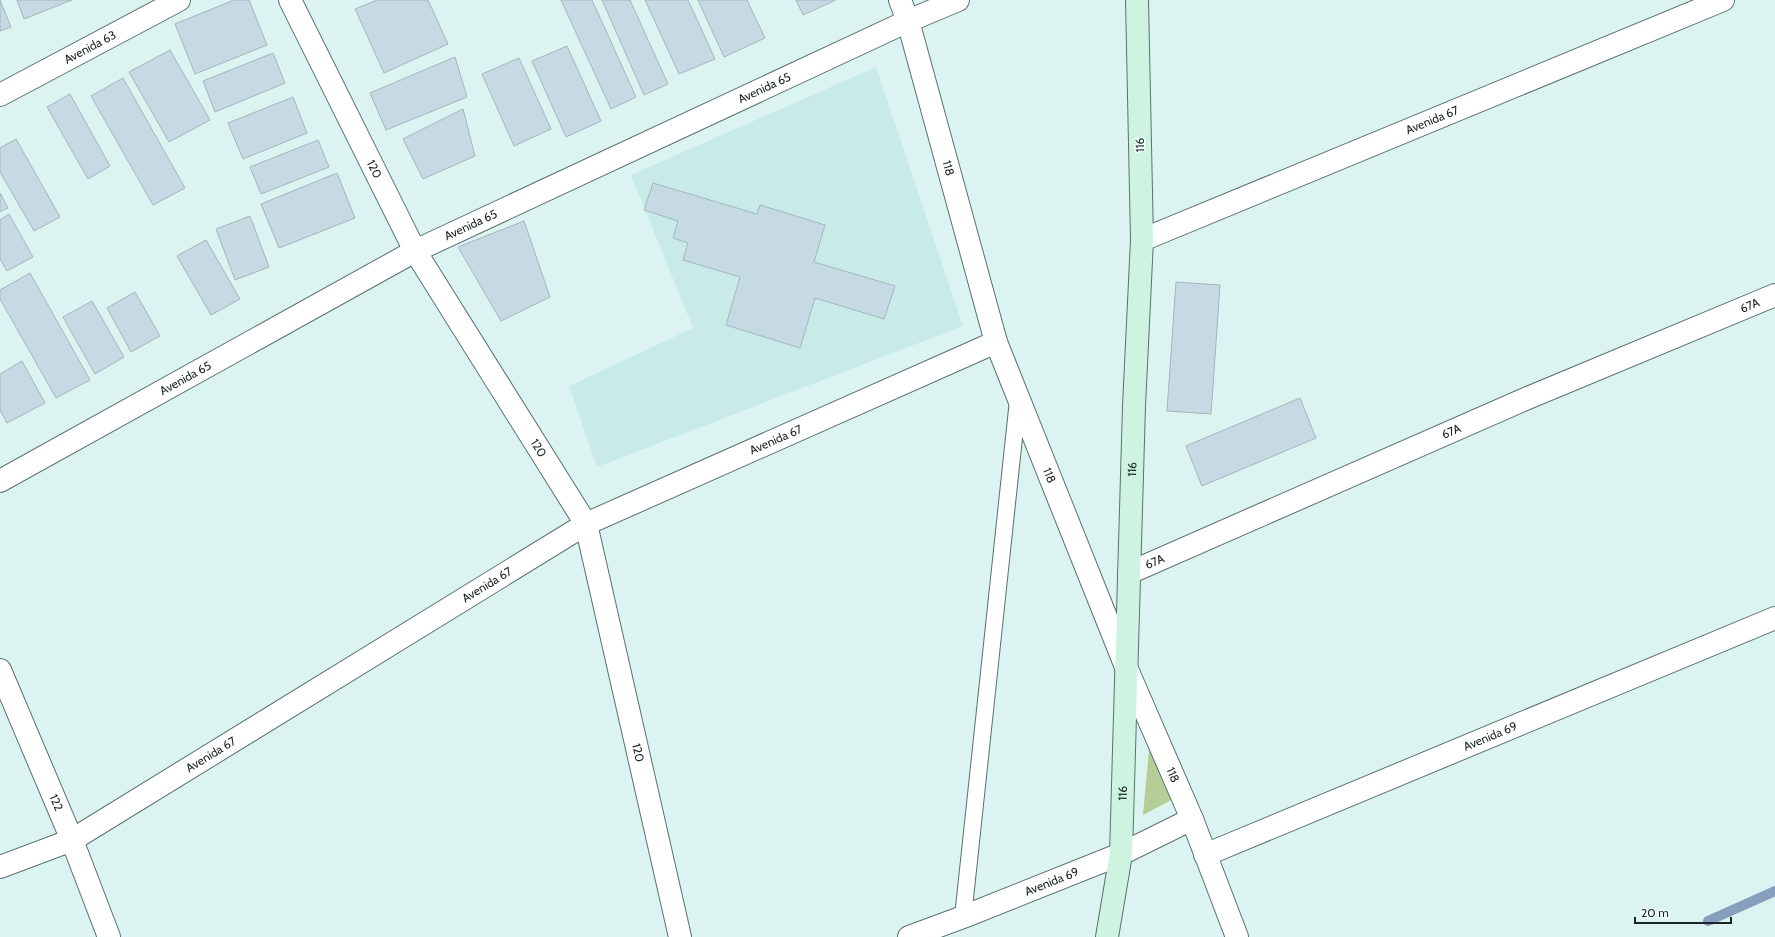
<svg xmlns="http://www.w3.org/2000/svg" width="1775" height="937" font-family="Cabin,sans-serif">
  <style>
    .built { fill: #c8ebe9 }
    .green { fill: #b5ce98 }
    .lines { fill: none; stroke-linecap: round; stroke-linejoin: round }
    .stream { stroke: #869fbc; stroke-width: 10 }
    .building { fill: #c5dae3; stroke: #a1b6be }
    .lane-casing { stroke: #5a706f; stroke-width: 18 }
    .street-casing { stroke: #5a706f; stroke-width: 24 }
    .secondary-casing { stroke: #5a706f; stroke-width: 24 }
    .lane { stroke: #fff; stroke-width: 16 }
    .street { stroke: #fff; stroke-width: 22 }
    .secondary { stroke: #cef3e1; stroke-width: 22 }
    .labels { text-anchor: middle; stroke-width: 3; stroke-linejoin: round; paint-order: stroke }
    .street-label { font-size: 12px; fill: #1c2525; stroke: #f0fffe }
  </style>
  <rect width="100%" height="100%" fill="#dbf4f2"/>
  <!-- built -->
  <path class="built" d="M 876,67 L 963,326 L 597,467 L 569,386 L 693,328 L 631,175 Z"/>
  <!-- green -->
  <path class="green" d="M 1151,728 L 1177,797 L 1143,815 Z"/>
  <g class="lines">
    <!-- stream -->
    <path class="stream" d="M 1708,921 L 1775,891"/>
  </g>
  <!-- building -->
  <g class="building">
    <path d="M 0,0 L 11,27 L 0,31 Z"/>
    <path d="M 17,0 L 72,0 L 24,19 Z"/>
    <path d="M 234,0 L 249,0 L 267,45 L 195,74 L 175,24 Z"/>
    <path d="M 377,0 L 428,0 L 448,44 L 384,73 L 355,9 Z"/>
    <path d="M 561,0 L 592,0 L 636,97 L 611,109 Z"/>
    <path d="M 602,0 L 630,0 L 668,84 L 644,95 Z"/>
    <path d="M 645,0 L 688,0 L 715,59 L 679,74 Z"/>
    <path d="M 698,0 L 747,0 L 765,38 L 724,57 Z"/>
    <path d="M 796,0 L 836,0 L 803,15 Z"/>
    <path d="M 567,46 L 601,121 L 566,137 L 532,61 Z"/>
    <path d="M 170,50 L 210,120 L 169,142 L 129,72 Z"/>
    <path d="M 273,53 L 285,83 L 215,112 L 203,81 Z"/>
    <path d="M 455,57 L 467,97 L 386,130 L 370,93 Z"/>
    <path d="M 519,58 L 551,129 L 514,146 L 482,74 Z"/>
    <path d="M 123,78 L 185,188 L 153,205 L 91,96 Z"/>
    <path d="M 70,94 L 110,166 L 88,179 L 47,107 Z"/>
    <path d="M 293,97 L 307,133 L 243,159 L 228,123 Z"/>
    <path d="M 463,109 L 475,156 L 423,179 L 403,139 Z"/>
    <path d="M 16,139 L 60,217 L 34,231 L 0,172 L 0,148 Z"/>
    <path d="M 318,140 L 329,167 L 261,194 L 250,167 Z"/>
    <path d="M 337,173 L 355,218 L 279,248 L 261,204 Z"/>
    <path d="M 653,183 L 757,214 L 760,205 L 825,225 L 814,262 L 895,286 L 884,319 L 815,298 L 800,348 L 726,325 L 740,277 L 683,260 L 688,243 L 673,238 L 678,221 L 644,210 Z"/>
    <path d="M 0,193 L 8,208 L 0,212 Z"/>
    <path d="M 9,214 L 33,257 L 7,271 L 0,259 L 0,220 Z"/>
    <path d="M 250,216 L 269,267 L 235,280 L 216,229 Z"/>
    <path d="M 524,221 L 550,297 L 501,321 L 458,247 Z"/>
    <path d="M 206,240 L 240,299 L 211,315 L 177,256 Z"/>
    <path d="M 30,273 L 90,380 L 56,398 L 0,299 L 0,290 Z"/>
    <path d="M 1176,282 L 1220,285 L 1211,414 L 1167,411 Z"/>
    <path d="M 135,292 L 160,336 L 131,352 L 107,308 Z"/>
    <path d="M 92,301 L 124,357 L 95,374 L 63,317 Z"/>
    <path d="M 22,361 L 45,403 L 7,423 L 0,410 L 0,374 Z"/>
    <path d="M 1300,398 L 1316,438 L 1202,486 L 1186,446 Z"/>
  </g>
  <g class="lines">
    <defs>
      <path id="lane" d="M 963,917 L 1018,400"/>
      <g id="street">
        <path id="s1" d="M 290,0 L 415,251 L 586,524 L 680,937"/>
        <path id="s2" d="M 900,0 L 908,21 L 996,342 L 1126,667 L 1192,819 L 1237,937"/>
        <path id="s3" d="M 0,95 L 179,0"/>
        <path id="s4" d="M 1142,240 L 1723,0"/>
        <path id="s5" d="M 0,481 L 415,251 L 908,21 L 958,0"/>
        <path id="s6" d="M 1129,573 L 1523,400 L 1775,295"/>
        <path id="s7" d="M 0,670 L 72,840 L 109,937"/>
        <path id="s8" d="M 1205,855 L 1775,618"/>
        <path id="s9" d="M 0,867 L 72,840 L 586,524 L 996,342"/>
        <path id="s10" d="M 909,937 L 963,917 L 1121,854 L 1192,819"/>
      </g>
      <g id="secondary">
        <path id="s11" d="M 1107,937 L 1121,854 L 1134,406 L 1142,240 L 1137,0"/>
      </g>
    </defs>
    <!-- lane casing -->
    <use href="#lane" class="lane-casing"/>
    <!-- street casing -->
    <use href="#street" class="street-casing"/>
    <!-- secondary casing -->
    <use href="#secondary" class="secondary-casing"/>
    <!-- lane -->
    <use href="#lane" class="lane"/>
    <!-- street -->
    <use href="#street" class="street"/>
    <!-- secondary -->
    <use href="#secondary" class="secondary"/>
  </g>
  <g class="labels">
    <!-- street labels -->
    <g class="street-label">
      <text dy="4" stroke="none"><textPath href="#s3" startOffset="102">Avenida 63</textPath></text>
      <text dy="4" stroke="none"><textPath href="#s5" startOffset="860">Avenida 65</textPath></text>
      <text dy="4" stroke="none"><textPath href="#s4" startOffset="314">Avenida 67</textPath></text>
      <text transform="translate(1140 145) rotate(-91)" y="4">116</text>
      <text dy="4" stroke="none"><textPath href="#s2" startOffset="175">118</textPath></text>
      <text dy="4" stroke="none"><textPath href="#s1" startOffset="189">120</textPath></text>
      <text dy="4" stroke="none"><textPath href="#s5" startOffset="536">Avenida 65</textPath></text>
      <text dy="4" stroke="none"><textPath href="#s6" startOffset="676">67A</textPath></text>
      <text dy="4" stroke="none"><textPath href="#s5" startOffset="212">Avenida 65</textPath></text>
      <text dy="4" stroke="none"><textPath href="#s6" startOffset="352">67A</textPath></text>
      <text dy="4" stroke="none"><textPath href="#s9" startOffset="888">Avenida 67</textPath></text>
      <text dy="4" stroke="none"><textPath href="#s1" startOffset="513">120</textPath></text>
      <text dy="4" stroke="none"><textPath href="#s11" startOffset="469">116</textPath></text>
      <text dy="4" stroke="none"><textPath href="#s2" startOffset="499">118</textPath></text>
      <text dy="4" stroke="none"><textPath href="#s6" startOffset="28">67A</textPath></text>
      <text dy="4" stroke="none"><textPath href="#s9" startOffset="564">Avenida 67</textPath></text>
      <text dy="4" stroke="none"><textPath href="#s8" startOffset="309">Avenida 69</textPath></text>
      <text dy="4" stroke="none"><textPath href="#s1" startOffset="837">120</textPath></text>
      <text dy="4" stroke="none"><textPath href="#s9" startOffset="240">Avenida 67</textPath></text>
      <text dy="4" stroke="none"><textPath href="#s2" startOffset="823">118</textPath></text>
      <text dy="4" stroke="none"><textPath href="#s11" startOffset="145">116</textPath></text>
      <text dy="4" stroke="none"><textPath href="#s7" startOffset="144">122</textPath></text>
      <text dy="4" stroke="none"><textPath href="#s10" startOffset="153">Avenida 69</textPath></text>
    </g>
  </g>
  <!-- scale -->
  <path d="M1635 917v6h96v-6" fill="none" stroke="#1c2525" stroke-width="2"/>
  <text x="1641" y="917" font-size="12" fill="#1c2525" stroke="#f0fffe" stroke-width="3" paint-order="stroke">20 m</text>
</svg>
